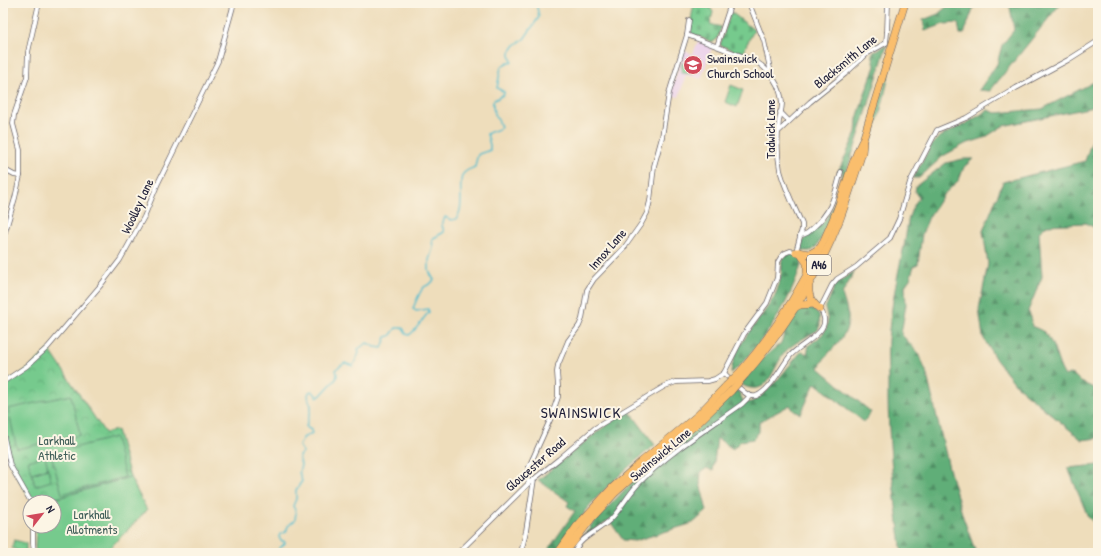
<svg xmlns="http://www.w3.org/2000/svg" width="1101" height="556" font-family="'Patrick Hand',sans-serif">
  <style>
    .built { fill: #ebd1eb }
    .grass { fill: url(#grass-tufts); stroke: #4c7664 }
    .forest { fill: url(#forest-firs); stroke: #41685a }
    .cemetery { fill: url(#cemetery-stones); stroke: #4c7664 }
    .park { fill: url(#park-crowns); stroke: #4c7664 }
    .garden { fill: #76ca8d; stroke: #4c7664 }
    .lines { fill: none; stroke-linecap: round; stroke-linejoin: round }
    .stream { stroke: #52bdce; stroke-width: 1.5 }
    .minor-casing { stroke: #696368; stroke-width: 5.5 }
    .trunk-casing { stroke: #696368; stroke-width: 8 }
    .minor { stroke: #fff; stroke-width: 4 }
    .trunk { stroke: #fabe6d; stroke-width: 7 }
    .trunk-bridge-casing { stroke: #696368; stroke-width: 8; stroke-linecap: butt }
    .trunk-bridge { stroke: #fabe6d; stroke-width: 7 }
    .labels { text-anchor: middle; stroke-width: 4; stroke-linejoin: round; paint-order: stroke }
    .shield { fill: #fcf5e5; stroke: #63616e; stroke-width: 1 }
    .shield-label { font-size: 12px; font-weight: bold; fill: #22223b }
    .poi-label { font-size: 13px; fill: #22223b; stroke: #fcf5e5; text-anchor: start }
    .street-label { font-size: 13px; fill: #22223b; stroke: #fcf5e5 }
    .park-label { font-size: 13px; fill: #3f5d58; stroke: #fcf5e5 }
    .quarter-label { font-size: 15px; letter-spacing: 1px; fill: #22223b; stroke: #fcf5e5 }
  </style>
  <defs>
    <pattern id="grass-tufts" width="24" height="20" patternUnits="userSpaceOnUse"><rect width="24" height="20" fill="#76ca8d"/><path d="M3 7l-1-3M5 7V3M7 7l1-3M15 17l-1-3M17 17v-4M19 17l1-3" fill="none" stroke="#66ad7b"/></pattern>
    <pattern id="forest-firs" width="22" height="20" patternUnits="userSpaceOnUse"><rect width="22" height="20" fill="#60ae78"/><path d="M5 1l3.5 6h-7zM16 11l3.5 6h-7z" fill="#4f8d64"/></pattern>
    <pattern id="cemetery-stones" width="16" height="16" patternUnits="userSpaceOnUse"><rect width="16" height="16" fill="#76ca8d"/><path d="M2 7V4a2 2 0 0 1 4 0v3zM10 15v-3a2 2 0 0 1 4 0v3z" fill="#66ad7b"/></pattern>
    <pattern id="park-crowns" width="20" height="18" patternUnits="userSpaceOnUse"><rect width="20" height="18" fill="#76ca8d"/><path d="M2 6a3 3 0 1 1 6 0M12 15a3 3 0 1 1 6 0" fill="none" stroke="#66ad7b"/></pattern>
  </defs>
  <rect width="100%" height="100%" fill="#fcf5e5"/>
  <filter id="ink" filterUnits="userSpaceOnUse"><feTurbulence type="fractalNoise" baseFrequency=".025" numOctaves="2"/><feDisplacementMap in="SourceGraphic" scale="8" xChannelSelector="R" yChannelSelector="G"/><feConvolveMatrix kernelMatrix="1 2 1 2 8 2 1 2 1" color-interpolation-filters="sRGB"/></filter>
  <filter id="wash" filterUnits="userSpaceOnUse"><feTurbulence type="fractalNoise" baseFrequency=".012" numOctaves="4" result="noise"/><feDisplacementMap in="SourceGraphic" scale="16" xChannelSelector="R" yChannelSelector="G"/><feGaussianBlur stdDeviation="0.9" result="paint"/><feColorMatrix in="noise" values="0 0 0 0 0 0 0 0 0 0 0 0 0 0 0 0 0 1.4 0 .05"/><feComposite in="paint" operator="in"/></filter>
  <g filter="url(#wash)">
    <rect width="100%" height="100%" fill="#edb"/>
    <!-- built -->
    <path class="built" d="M 698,41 L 712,47 L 701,79 L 686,75 L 679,97 L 670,95 L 684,51 L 693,54 Z"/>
    <!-- grass -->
    <path class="grass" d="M 891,64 C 887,87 881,110 874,133 C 870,144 867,155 861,165 Z"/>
    <!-- forest -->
    <g class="forest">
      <path d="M 951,3 L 975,3 L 964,34 L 960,34 L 958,23 L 944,24 L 925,31 L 923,20 L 938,14 Z"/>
      <path d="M 1007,3 L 1061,3 L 990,91 L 979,90 L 997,64 L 1002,45 L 1014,30 L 1010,7 Z"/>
      <path d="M 887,44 C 872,94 857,144 839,193 C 834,208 825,237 815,248 C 811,252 808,251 803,251 L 800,248 C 802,236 815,230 823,222 C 835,209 839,189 843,172 L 841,171 L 838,172 L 856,133 L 857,119 L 864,96 L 875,66 L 872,53 Z"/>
      <path d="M 1098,80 L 1098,106 L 1003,126 L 984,138 L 965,144 L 943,156 L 919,178 L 913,178 L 931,146 L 939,137 L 967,123 L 988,110 L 996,113 L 1042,109 Z"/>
      <path d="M 1098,122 L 1098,229 L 1085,223 L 1047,225 L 1039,232 L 1042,277 L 1028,311 L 1031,317 L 1032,326 C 1036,328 1041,330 1044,332 C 1056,344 1056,363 1065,376 L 1069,374 L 1074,375 L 1081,382 L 1098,390 L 1098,438 L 1082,440 L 1017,386 L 996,360 L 983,337 L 979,309 L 988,264 L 983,231 L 1003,182 L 1085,161 Z"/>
      <path d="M 963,159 L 973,159 L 964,167 L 959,180 L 943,195 L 929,217 L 922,234 L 918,264 L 914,266 L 910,279 L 905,286 L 906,305 L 901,334 L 917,351 L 926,371 L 950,472 L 963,517 L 976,553 L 902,553 C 894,495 887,436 888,378 C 888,365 887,352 888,339 C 891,308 897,276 904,246 C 908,227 906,214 919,198 L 915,192 L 916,186 L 946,163 Z"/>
      <path d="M 797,254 L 802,261 C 793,296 772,329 748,356 C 742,363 738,368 731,373 C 733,344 762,320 775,295 C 779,287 781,277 782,268 C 782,265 781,261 783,258 C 785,254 792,254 797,254 Z"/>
      <path d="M 855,271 L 842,294 C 844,301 847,309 848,316 C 850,339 827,349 819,368 L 871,412 L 864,422 L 815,383 L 801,414 L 794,411 L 790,405 L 759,422 L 759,432 L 753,439 L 741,441 L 733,449 L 717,438 L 713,471 L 707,468 L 701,472 L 700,483 L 707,511 L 693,523 L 635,541 L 623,540 L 609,520 L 580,540 L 591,528 L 590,526 L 635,479 L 701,425 L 735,390 L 739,392 L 744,403 C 762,405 790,363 802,351 L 807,354 L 809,345 C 824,334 832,329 825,309 L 836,283 Z"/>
      <path d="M 804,308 L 812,309 L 819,315 L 820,325 L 818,330 C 807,337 795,342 786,351 C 771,368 770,400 740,384 L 762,359 L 781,343 L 787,326 L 797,313 L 800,309 Z"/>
      <path d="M 629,410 L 655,445 C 629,466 605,487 584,512 L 585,513 L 554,553 L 546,553 L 575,511 L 567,506 L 569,502 L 538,480 C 569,456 596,430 629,410 Z"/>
      <path d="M 1098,465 L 1098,527 L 1088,517 L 1068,468 Z"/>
    </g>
    <!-- cemetery -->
    <g class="cemetery">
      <path d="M 694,3 L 707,3 L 713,12 L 710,24 L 721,27 L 717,39 L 713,42 L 691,34 L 691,20 Z"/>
      <path d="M 731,12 L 754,30 L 742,54 L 720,45 Z"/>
    </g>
    <!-- park -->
    <g class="park">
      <path d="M 682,63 L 694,64 L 694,74 L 681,73 Z"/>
      <path d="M 49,349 L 105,433 L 117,430 L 130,477 L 42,502 L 33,502 C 25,489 15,476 11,461 C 3,437 3,410 3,385 L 29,368 Z"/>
      <path d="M 14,540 L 26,543 L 26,552 L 20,552 L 12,548 Z"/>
    </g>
    <!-- garden -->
    <g class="garden">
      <path d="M 731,85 L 743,90 L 737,107 L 725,102 Z"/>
      <path d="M 71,395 L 80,435 L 17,449 L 8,409 Z"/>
      <path d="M 115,437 L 125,477 L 62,494 L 51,454 Z"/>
      <path d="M 45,456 L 48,468 L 32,473 L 28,461 Z"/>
      <path d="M 48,469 L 51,481 L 35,486 L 32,474 Z"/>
      <path d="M 130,477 L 147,510 L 105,553 L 37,553 L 35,548 L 36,526 L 54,526 L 54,502 L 44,502 Z"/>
    </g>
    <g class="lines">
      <!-- stream -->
      <path class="stream" d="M 280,553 L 279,549 L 285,543 L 284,541 L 281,541 L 279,537 L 280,534 L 286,532 L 288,526 L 295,520 L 296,512 L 293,506 L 296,499 L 296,490 L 302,481 L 299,472 L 301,465 L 299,456 L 303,452 L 299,446 L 303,438 L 312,433 L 311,430 L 306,427 C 307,420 311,414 311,407 C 311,401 306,398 309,392 L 312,391 L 318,397 L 320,396 L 336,379 L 337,375 L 336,369 L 345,363 L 353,366 L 359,353 L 358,349 L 367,343 L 375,347 L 382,348 L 386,337 L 390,336 L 396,328 L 403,328 L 406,334 L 409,335 C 416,331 422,319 429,312 L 428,309 L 416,311 L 413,309 C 414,305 421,290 423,288 C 427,284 431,285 434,280 L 431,275 L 429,270 L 429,260 L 433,248 L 432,239 L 444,232 L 442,225 L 445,217 L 451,220 L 456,219 C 465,208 458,188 462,176 C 464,170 471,169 475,167 C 479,148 476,157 490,150 L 490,145 L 487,134 C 491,130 497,132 501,127 C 498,117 492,114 493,101 L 504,94 L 504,92 L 497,88 L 501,67 L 512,61 L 510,55 L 510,52 L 515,45 L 524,39 L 539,17 L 536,3"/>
    </g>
  </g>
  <g filter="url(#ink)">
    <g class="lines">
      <defs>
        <g id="minor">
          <path d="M 749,3 L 764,41 L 771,73"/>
          <path d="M 717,46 L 731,3"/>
          <path d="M 780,112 L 789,121"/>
          <path d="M 778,132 L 810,102 L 845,74 L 868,53 L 886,43 L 887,32 L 888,3"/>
          <path d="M 3,169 L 14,175 L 20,176"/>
          <path d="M 800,235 C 806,235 809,232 813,228 C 833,210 834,196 841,172"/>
          <path d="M 3,239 L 15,198 L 20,176 L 20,150 L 13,124 L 14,115 L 27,77 L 28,52 L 39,3"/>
          <path d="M 724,373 L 729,378"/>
          <path d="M 3,382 L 27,366 L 48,347 L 100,286 L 120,260 L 144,217 L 158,183 L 218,61 L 234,3"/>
          <path d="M 738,387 C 743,391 749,398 756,396 C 770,391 781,367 790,356 C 798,346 816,339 822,328 C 826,322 824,314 820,309 L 832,285 L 837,279 L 856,267 L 890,238 L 899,219 L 910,182 L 937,130 L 966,118 L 1016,88 L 1068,60 L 1098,41"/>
          <path d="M 3,433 L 10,465 L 31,502"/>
          <path d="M 529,483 L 527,478 L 528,469 L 550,420 L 558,397 L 558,386 L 557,372 L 558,365 L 568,341 L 579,326 L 582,319 L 587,290 L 594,279 L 624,248 L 641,224 L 647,213 L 650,201 L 654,166 L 662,137 L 669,93 L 687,35 L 689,20"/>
          <path d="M 33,526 L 33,543 L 34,553"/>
          <path d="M 458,553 L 529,483 L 559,459 L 595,428 L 665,386 L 676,382 L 708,381 L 715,379 L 724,373 L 744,334 L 767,303 L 777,278 L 778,262 L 781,257 L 785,253 L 790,251 L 796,252 L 802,229 L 802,224 C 794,206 785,189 780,170 C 777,154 777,137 779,121 C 780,115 782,109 782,103 C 781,86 770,70 755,61 L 687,35"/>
          <path d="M 521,553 L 526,531 L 534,479"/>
          <path d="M 574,553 C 580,536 600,531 612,518 C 622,507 629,493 640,482 C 670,452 707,429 742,404 L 750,396"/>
        </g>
        <g id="trunk">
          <path d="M 796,252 L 810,254 L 820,248"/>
          <path d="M 799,252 L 807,263 L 807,273"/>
          <path d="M 809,285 C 808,296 811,302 820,309"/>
          <path d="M 796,307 L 800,305 L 814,304"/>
          <path d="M 741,371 C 781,325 811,273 834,217 C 845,192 850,164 863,140 L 905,3"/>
          <path d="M 745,375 C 785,329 817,277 840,219 C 848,197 855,175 862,153 L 863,144"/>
          <path d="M 558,553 L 577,526 L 612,488 L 641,462 L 698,415 L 726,386"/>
          <path d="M 565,553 L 591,519 L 615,493 L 644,467 L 698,423 L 731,391"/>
        </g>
      </defs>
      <!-- minor casing -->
      <use href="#minor" class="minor-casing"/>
      <!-- trunk casing -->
      <use href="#trunk" class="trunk-casing"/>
      <!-- minor -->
      <use href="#minor" class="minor"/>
      <!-- trunk -->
      <use href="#trunk" class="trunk"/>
      <defs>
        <g id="trunk-bridge">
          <path d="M 726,386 L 741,371"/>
          <path d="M 731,391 L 745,375"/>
        </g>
      </defs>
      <!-- trunk-bridge casing -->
      <use href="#trunk-bridge" class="trunk-bridge-casing"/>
      <!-- trunk-bridge -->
      <use href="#trunk-bridge" class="trunk-bridge"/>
    </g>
  </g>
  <!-- icons -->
  <defs>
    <symbol id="school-disc" viewBox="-11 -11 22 22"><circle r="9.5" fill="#d1495b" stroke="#fcf5e5"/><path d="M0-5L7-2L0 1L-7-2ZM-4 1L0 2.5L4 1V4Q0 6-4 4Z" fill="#fff"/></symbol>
  </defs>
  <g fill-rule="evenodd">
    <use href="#school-disc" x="682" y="54" width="22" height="22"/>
  </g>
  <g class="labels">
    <!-- shield labels -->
    <rect class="shield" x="807" y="255" width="24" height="20" rx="3"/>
    <g class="shield-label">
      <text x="819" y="269">A46</text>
    </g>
    <!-- poi labels -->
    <g class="poi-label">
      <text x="707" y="63">Swainswick<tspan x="707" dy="15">Church School</tspan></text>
    </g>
    <!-- street labels -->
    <g class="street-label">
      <text transform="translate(845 61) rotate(-39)" y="5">Blacksmith Lane</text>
      <text transform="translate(770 129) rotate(-90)" y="5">Tadwick Lane</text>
      <text transform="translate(137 206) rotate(-65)" y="5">Woolley Lane</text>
      <text transform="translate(607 249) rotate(-49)" y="5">Innox Lane</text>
      <text transform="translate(660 454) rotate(-40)" y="5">Swainswick Lane</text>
      <text transform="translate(535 464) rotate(-41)" y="5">Gloucester Road</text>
    </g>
    <!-- park labels -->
    <g class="park-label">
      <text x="57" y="445">Larkhall<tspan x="57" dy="15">Athletic</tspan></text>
      <text x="92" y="519">Larkhall<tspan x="92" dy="15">Allotments</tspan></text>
    </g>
    <!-- quarter labels -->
    <g class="quarter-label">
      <text x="581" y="418">SWAINSWICK</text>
    </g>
  </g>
  <!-- margin -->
  <rect width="1101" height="556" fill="none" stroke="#fcf5e5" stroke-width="16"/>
  <!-- north arrow -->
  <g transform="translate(42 514) rotate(59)"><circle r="19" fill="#fcf5e5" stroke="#a5a1a1"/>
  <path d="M0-3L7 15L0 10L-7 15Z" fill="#d1495b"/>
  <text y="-6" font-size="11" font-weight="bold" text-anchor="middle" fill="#22223b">N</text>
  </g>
</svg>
